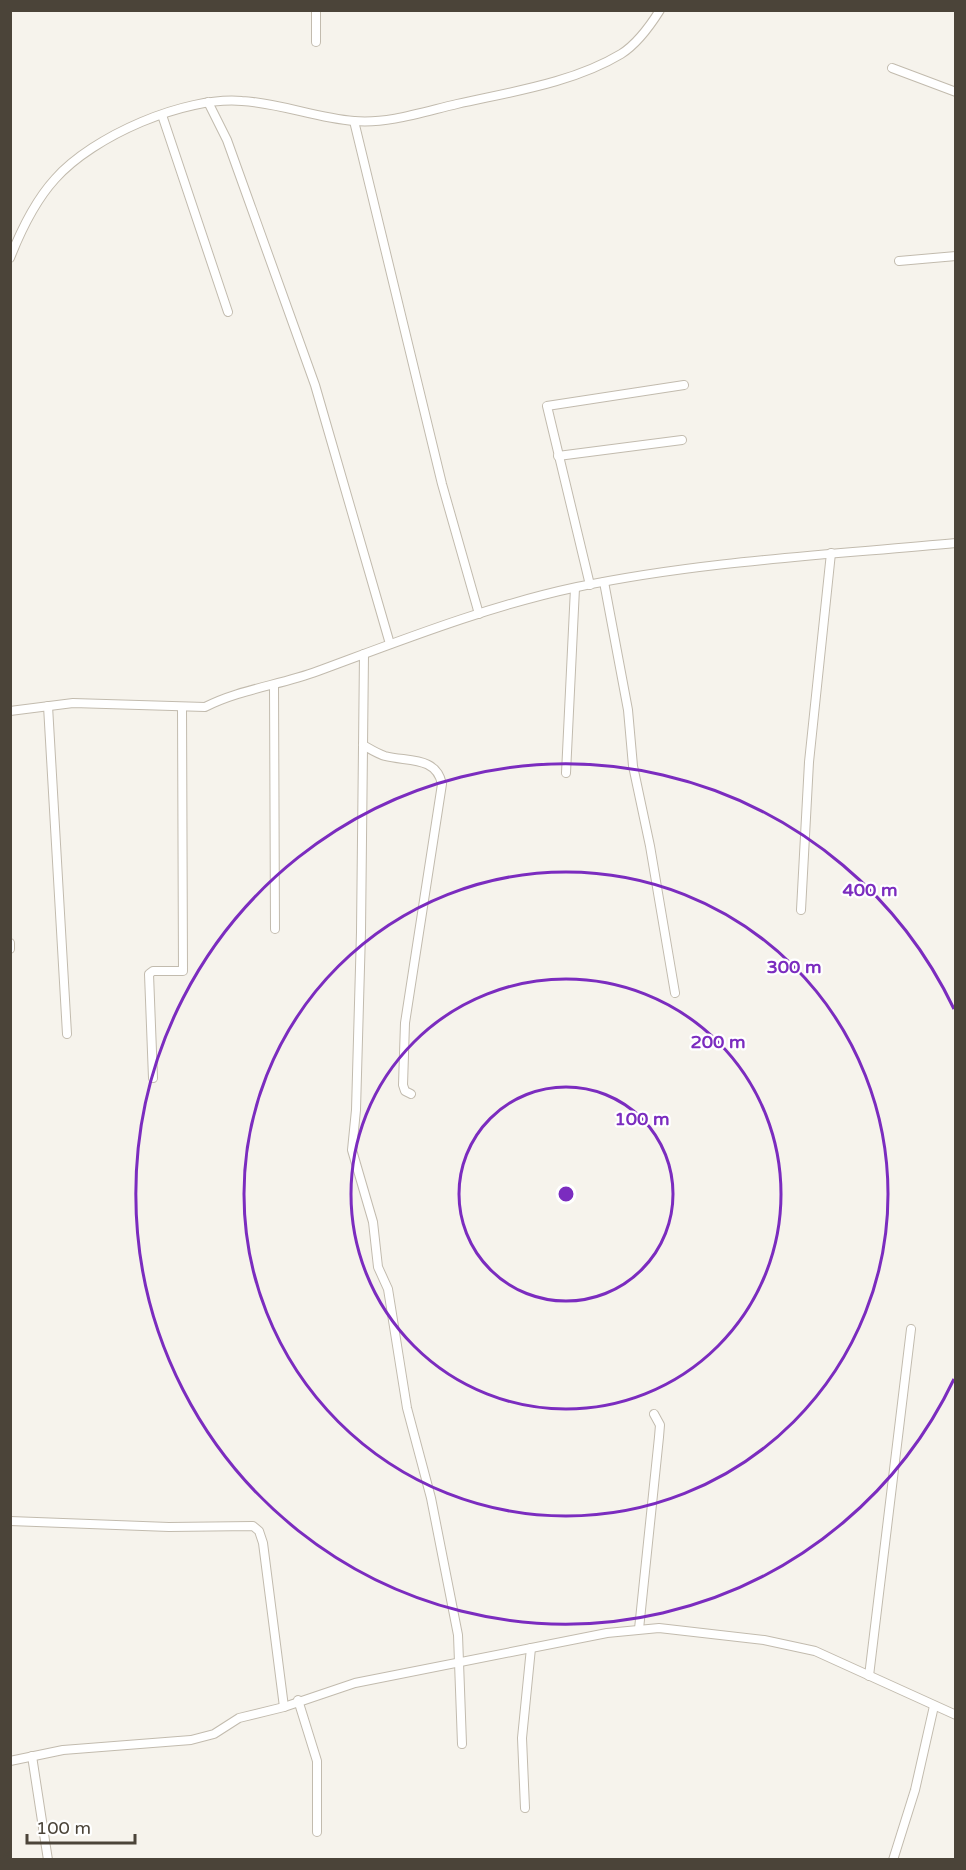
<svg xmlns="http://www.w3.org/2000/svg" width="966" height="1870" font-family="'Varela Round',sans-serif">
  <style>
    .lines { fill: none; stroke-linecap: round; stroke-linejoin: round }
    .street-casing { stroke: #c2bbae; stroke-width: 10 }
    .street { stroke: #fff; stroke-width: 8 }
    .ring { fill: none; stroke: #7b2cbf; stroke-width: 3 }
    .centre { fill: #7b2cbf; stroke: #fff; stroke-width: 3 }
    .ring-label { font-size: 18px; text-anchor: middle; font-weight: bold; fill: #7b2cbf; stroke: #fff; stroke-width: 4.5; stroke-linejoin: round; paint-order: stroke }
  </style>
  <rect width="100%" height="100%" fill="#f6f3ec"/>
  <g class="lines">
    <defs>
      <g id="street">
        <path d="M 316,42 L 316,10"/>
        <path d="M 892,68 L 956,92"/>
        <path d="M 208,102 L 227,140 L 315,385 L 390,644"/>
        <path d="M 162,115 L 228,312"/>
        <path d="M 354,121 L 442,484 L 479,614"/>
        <path d="M 10,258 C 21,230 35,201 55,179 C 93,136 185,96 242,101 C 280,103 316,118 354,121 C 388,124 423,112 457,104 C 510,92 573,83 621,54 C 637,44 650,26 660,10"/>
        <path d="M 899,261 L 956,256"/>
        <path d="M 558,456 L 682,440"/>
        <path d="M 604,582 L 628,710 L 633,766 L 650,846 L 675,993"/>
        <path d="M 590,585 L 547,406 L 684,385"/>
        <path d="M 364,654 L 361,932 L 356,1110 L 352,1150 L 373,1222 L 378,1267 L 388,1289 L 407,1408 L 431,1498 L 458,1635 L 462,1744"/>
        <path d="M 274,685 L 275,929"/>
        <path d="M 48,706 L 67,1034"/>
        <path d="M 10,711 L 73,703 L 205,707 C 240,689 281,685 318,671 C 402,640 488,606 577,587 C 702,561 829,555 956,543"/>
        <path d="M 363,745 C 370,749 378,754 385,756 C 408,762 436,756 442,784 L 405,1023 L 403,1085 L 405,1091 L 411,1094"/>
        <path d="M 566,773 L 575,588"/>
        <path d="M 801,910 L 809,762 L 831,553"/>
        <path d="M 10,943 L 10,949"/>
        <path d="M 153,1078 L 149,974 L 153,971 L 183,971 L 182,707"/>
        <path d="M 10,1521 L 169,1527 L 253,1526 L 259,1531 L 263,1543 L 284,1707"/>
        <path d="M 639,1629 L 659,1437 L 660,1425 L 654,1414"/>
        <path d="M 869,1676 L 911,1329"/>
        <path d="M 298,1700 L 317,1761 L 317,1832"/>
        <path d="M 32,1756 L 48,1860"/>
        <path d="M 10,1761 L 63,1750 L 191,1740 L 214,1734 L 239,1718 L 284,1707 L 355,1683 L 607,1633 L 659,1628 L 764,1640 L 815,1651 L 956,1715"/>
        <path d="M 525,1808 L 522,1738 L 531,1648"/>
        <path d="M 893,1860 L 915,1790 L 934,1706"/>
      </g>
    </defs>
    <!-- street casing -->
    <use href="#street" class="street-casing"/>
    <!-- street -->
    <use href="#street" class="street"/>
  </g>
  <!-- distance rings -->
  <g class="ring">
    <circle cx="566" cy="1194" r="107"/>
    <circle cx="566" cy="1194" r="215"/>
    <circle cx="566" cy="1194" r="322"/>
    <path d="M954 1379A430 430 0 1 1 954 1009"/>
  </g>
  <circle cx="566" cy="1194" r="9" class="centre"/>
  <g class="ring-label">
    <text x="870" y="896">400 m</text>
    <text x="794" y="973">300 m</text>
    <text x="718" y="1048">200 m</text>
    <text x="642" y="1125">100 m</text>
  </g>
  <!-- border -->
  <rect width="966" height="1870" fill="none" stroke="#4b4439" stroke-width="24"/>
  <!-- scale -->
  <path d="M27 1834v9h108v-9" fill="none" stroke="#4b4439" stroke-width="3"/>
  <text x="36" y="1834" font-size="18" fill="#4b4439" stroke="#ffffff" stroke-width="4.5" paint-order="stroke">100 m</text>
</svg>
